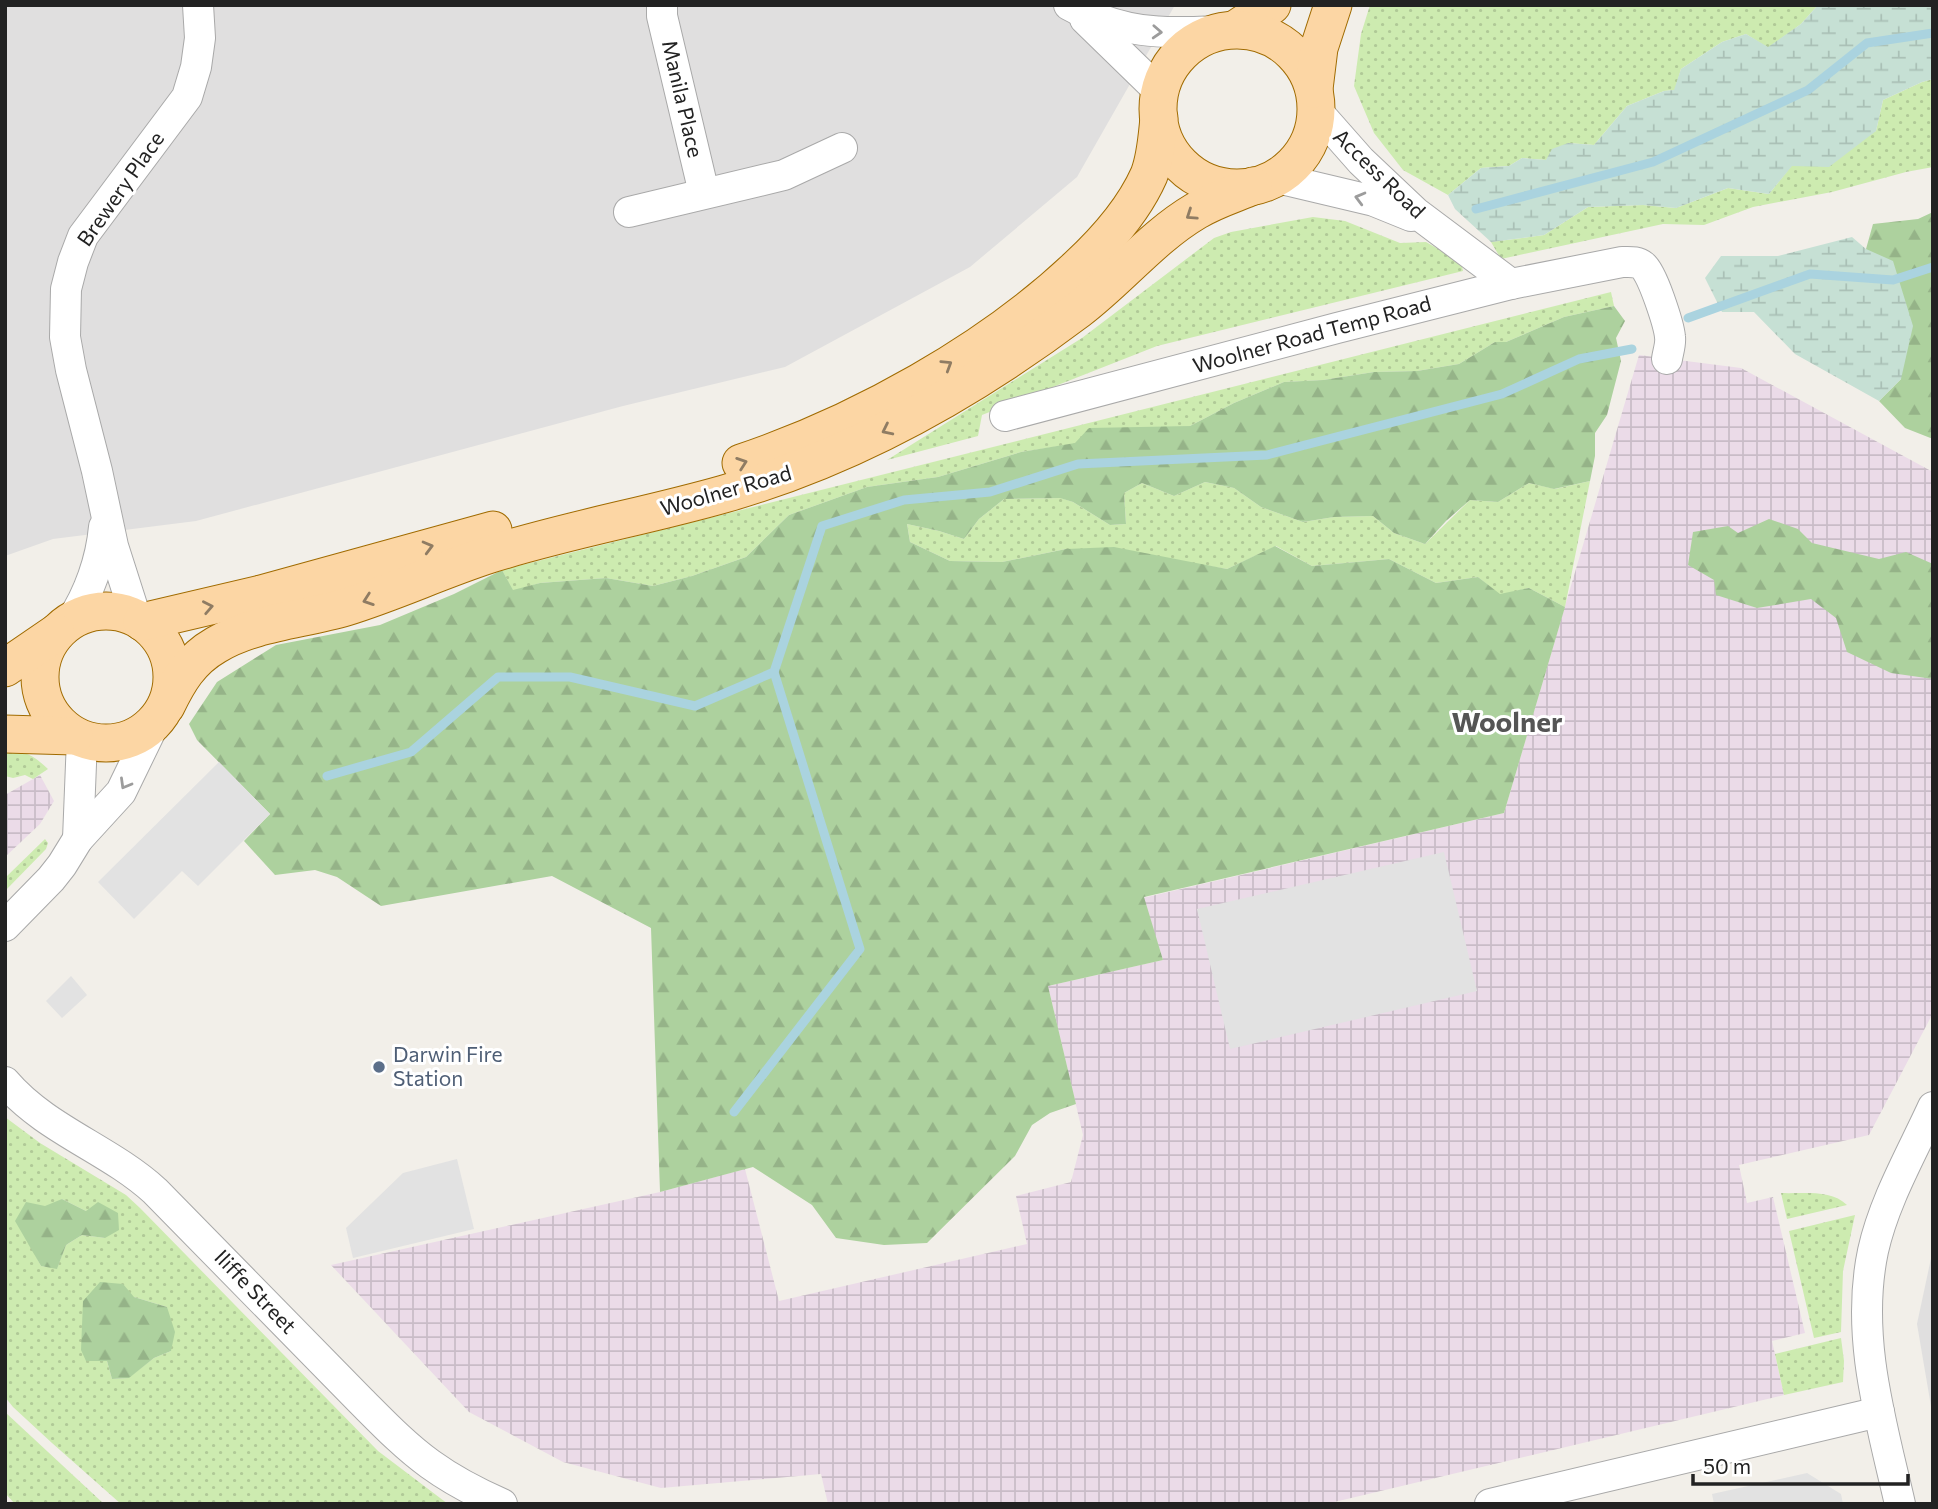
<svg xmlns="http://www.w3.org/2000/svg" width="1938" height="1509" font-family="Commissioner,sans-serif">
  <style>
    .residential { fill: #e0dfdf }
    .industrial { fill: url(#industrial-grid) }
    .grass { fill: url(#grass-dots); fill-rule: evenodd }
    .forest { fill: url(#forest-firs) }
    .wetland { fill: url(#wetland-marsh) }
    .parking { fill: #e2e2e2 }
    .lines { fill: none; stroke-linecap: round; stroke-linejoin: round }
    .stream { stroke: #aad3df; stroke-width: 9 }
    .minor-casing { stroke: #a9a9a9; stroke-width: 32 }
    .major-casing { stroke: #a06b00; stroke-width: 39 }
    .minor { stroke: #fff; stroke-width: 30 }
    .major { stroke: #fcd6a4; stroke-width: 37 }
    .oneway { stroke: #9c9c9c }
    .oneway2 { stroke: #8f7c63 }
    .service-dot { fill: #5c6f8a; stroke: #fff; stroke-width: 2.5 }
    .labels { text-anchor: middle; stroke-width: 6; stroke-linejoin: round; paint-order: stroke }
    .street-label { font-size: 21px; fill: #222; stroke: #fff }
    .service-label { font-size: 21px; fill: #4e5e75; stroke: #fff; text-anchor: start }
    .district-label { font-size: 28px; font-weight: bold; fill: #555; stroke: #fff }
  </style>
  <defs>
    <pattern id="industrial-grid" width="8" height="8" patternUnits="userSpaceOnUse" patternTransform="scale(1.75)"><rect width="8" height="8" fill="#ebdbe8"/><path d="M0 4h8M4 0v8" fill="none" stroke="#c9bcc7"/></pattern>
    <pattern id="grass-dots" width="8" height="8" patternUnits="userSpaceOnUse" patternTransform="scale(1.75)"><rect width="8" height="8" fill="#cdebb0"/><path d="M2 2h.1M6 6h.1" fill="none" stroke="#b0c997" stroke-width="1.8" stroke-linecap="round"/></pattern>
    <pattern id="forest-firs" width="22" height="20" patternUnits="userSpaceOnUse" patternTransform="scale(1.75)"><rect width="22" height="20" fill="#add19e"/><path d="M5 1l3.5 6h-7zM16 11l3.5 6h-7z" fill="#95b388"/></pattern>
    <pattern id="wetland-marsh" width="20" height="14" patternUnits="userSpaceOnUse" patternTransform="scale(1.75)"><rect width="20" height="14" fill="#c6e0d4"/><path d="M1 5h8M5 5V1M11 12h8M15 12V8" fill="none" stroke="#aac0b6"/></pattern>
  </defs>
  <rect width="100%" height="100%" fill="#f2efe9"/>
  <!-- residential -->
  <g class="residential">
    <path d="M 5,5 L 1175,5 L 1077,177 L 970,267 L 785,367 L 623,406 L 196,521 L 53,539 L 5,556 Z"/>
    <path d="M 1933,1249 L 1933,1418 L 1917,1324 Z"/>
  </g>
  <!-- industrial -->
  <g class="industrial">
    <path d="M 1639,355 L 1741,368 L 1933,472 L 1933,1013 L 1869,1135 L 1739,1165 L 1747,1203 L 1773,1197 L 1805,1333 L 1772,1341 L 1784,1395 L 1326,1504 L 828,1504 L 821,1474 L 661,1488 L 563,1462 L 469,1412 L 331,1265 L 660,1192 L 745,1169 L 779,1301 L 1027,1244 L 1016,1196 L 1071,1182 L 1083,1135 L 1048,986 L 1163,960 L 1143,898 L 1504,813 Z"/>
    <path d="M 40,775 L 54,801 L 40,824 L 5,857 L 5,795 Z"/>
  </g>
  <!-- grass -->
  <g class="grass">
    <path d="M 1370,5 L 1818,5 L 1801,24 L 1768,48 L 1746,34 L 1722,42 L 1681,69 L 1675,90 L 1664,91 L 1627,106 L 1594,145 L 1568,143 L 1546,160 L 1522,158 L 1509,166 L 1481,168 L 1448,195 L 1403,170 L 1374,133 L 1354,86 L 1361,34 Z"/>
    <path d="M 1933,79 L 1933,167 L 1906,172 L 1832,192 L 1753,207 L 1704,225 L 1663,224 L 1501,259 L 1491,242 L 1544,235 L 1588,207 L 1643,205 L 1676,208 L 1728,188 L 1769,194 L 1792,165 L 1876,131 L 1883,100 L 1922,82 Z"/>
    <path d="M 1313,217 L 1345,221 L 1400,243 L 1426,242 L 1461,262 L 1463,271 L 1157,346 L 982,415 L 978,436 L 887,460 L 1082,338 L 1214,238 L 1231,232 Z"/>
    <path d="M 1611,292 L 1614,306 L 1564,317 L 1506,342 L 1495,342 L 1459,364 L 1417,371 L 1374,372 L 1323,380 L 1284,382 L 1234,403 L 1190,426 L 1021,452 L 938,477 L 867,487 L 789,515 L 746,557 L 692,576 L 653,586 L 606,578 L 540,583 L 513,591 L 502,570 Z"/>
    <path d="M 1590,481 L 1565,607 L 1529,588 L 1500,595 L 1478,577 L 1436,583 L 1389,559 L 1312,566 L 1276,546 L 1227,569 L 1183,562 L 1066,549 L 1002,562 L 950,561 L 910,542 L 907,524 L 939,531 L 964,539 L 979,519 L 1004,499 L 1061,498 L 1073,502 L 1110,525 L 1126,524 L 1124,493 L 1142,483 L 1174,496 L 1205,482 L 1234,488 L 1261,507 L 1303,522 L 1334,517 L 1373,516 L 1394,533 L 1425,544 L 1470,500 L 1498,502 L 1529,483 L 1555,489 Z"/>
    <path d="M 5,751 C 26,751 33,755 48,769 L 33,779 L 25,775 L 13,778 L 5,776 Z"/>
    <path d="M 45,839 L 48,843 L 46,849 L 5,891 L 5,878 Z"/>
    <path d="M 5,1117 L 40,1143 L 126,1195 L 140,1208 L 378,1451 L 448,1504 L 121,1504 L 52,1443 L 13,1407 L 5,1397 ZM 62,1199 L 86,1211 L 105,1238 L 82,1235 L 66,1245 L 57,1268 L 41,1266 L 27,1239 ZM 134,1297 L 167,1307 L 171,1351 L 154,1358 L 128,1378 L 112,1379 L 107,1361 Z"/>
    <path d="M 1781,1193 C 1802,1194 1831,1189 1847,1205 L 1787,1219 Z"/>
    <path d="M 1855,1215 L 1843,1271 L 1841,1332 L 1814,1338 L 1789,1231 Z"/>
    <path d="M 1841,1338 L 1844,1361 L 1843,1382 L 1784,1395 L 1775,1354 Z"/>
    <path d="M 5,1412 L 104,1504 L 15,1504 L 5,1493 Z"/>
  </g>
  <!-- forest -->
  <g class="forest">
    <path d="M 1933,212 L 1933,439 L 1905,428 L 1879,401 L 1901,379 L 1866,249 L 1873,224 L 1918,219 Z"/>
    <path d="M 1614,306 L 1625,321 L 1616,338 L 1621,361 L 1607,415 L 1595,433 L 1595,456 L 1590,481 L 1554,489 L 1529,483 L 1498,502 L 1470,500 L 1446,521 L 1425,544 L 1394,533 L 1373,516 L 1334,517 L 1303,522 L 1261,507 L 1234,488 L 1205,482 L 1174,496 L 1142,483 L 1124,493 L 1126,524 L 1110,525 L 1073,502 L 1060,498 L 1004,499 L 979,519 L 964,539 L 939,531 L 907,524 L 910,542 L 950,561 L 1002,562 L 1066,549 L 1114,547 L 1227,569 L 1275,546 L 1312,566 L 1389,559 L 1436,583 L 1478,577 L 1500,594 L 1529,588 L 1565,607 L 1504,813 L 1144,897 L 1163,960 L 1048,986 L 1076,1104 L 1050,1113 L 1032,1125 L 1015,1156 L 927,1243 L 884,1245 L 836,1238 L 812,1205 L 753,1167 L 660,1192 L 651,928 L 552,876 L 381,906 L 337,877 L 315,870 L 275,875 L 244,841 L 270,814 L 197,740 L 189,724 L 217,682 L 276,645 L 380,625 L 454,594 L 502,570 L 513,590 L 540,583 L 606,578 L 653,586 L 692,576 L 746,557 L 789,515 L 867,487 L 938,477 L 1021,452 L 1075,443 L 1089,428 L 1190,426 L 1234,403 L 1284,382 L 1323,380 L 1374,372 L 1417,371 L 1459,364 L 1495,342 L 1506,342 L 1564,317 Z"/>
    <path d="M 1769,519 L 1798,529 L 1812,543 L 1879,559 L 1906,552 L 1933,564 L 1933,679 L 1891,673 L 1847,652 L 1836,618 L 1811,599 L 1757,608 L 1716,595 L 1714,580 L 1688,565 L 1693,532 L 1728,526 L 1738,533 Z"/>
    <path d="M 62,1199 L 86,1211 L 98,1202 L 118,1213 L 119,1230 L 105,1238 L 82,1235 L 66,1245 L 57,1269 L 41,1266 L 15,1221 L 26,1202 L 45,1206 Z"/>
    <path d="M 100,1282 L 123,1284 L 134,1297 L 167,1307 L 175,1332 L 171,1351 L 154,1358 L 129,1378 L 112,1379 L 107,1361 L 86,1361 L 81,1350 L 83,1301 Z"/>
  </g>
  <!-- wetland -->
  <g class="wetland">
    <path d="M 1818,5 L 1933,5 L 1933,79 L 1922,82 L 1883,100 L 1876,131 L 1829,167 L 1792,166 L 1769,194 L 1728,188 L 1676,208 L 1643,205 L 1588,207 L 1544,235 L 1491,242 L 1455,209 L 1448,195 L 1481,168 L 1509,166 L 1522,158 L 1546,160 L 1552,149 L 1568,143 L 1594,145 L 1627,106 L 1664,91 L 1674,90 L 1681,69 L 1722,42 L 1746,34 L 1768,47 L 1801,24 Z"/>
    <path d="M 1852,237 L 1866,249 L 1893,261 L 1913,326 L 1901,379 L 1879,401 L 1795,354 L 1754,312 L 1722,312 L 1705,278 L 1721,256 L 1778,256 Z"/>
  </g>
  <!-- parking -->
  <g class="parking">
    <path d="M 219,762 L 270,814 L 198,886 L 182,871 L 134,919 L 98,882 Z"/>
    <path d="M 1444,852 L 1477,991 L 1230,1049 L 1197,909 Z"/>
    <path d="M 71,976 L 87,995 L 62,1018 L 46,1001 Z"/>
    <path d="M 457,1159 L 474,1229 L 353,1258 L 346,1228 L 403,1173 Z"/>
    <path d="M 1807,1473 L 1841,1494 L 1843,1504 L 1714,1504 L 1712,1494 Z"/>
  </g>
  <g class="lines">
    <!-- stream -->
    <g class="stream">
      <path d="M 1476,209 L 1653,162 L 1808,90 L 1867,43 L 1933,33"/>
      <path d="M 1688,318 L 1810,274 L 1893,280 L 1933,267"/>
      <path d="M 327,776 L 411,752 L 498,677 L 570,677 L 695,706 L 774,672 L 822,526 L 904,500 L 990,492 L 1078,464 L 1267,455 L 1502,394 L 1579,359 L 1632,349"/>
      <path d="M 734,1112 L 860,949 L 774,672"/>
    </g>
    <defs>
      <g id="minor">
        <path d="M 662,5 L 662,16 L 704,193"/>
        <path d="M 1069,5 C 1124,35 1160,33 1221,31"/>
        <path d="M 1085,19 L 1160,92"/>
        <path d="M 1316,110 L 1361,161 L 1415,212 L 1511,284"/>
        <path d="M 1277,178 L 1374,201 L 1411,216"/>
        <path d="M 629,212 L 784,175 L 842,148"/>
        <path d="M 1005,416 L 1337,328 L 1511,284 L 1622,262 C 1630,262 1637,261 1643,266 C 1652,272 1669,325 1670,337 C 1671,344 1668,352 1667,359"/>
        <path d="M 136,618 L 113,546 L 97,471 L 71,370 L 65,337 L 66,289 L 73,262 L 83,236 L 187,97 L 196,67 L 200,38 L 198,5"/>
        <path d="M 71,621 C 89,594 101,560 104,527"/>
        <path d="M 78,839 L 82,739"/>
        <path d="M 5,926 L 51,879 L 62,865 L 78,839 L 121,792 L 155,722"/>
        <path d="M 5,1082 C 46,1130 109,1149 155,1191 L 361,1401 C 383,1423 405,1446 430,1464 C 452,1480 477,1493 502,1504"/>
        <path d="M 1490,1504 L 1879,1412"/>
        <path d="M 1900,1504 C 1881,1421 1855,1336 1873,1251 C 1884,1201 1912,1153 1933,1107"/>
      </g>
      <g id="major">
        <path d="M 1236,29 L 1272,5"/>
        <circle cx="1237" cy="109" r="79"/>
        <path d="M 1314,89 L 1319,48 L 1333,5"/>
        <path d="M 741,463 C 858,424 988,352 1078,267 C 1106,241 1133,211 1149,175 C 1156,157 1157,137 1159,118"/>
        <circle cx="106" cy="677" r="66"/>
        <path d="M 142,622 L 261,594 L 493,530"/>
        <path d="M 5,668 L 56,633"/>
        <path d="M 166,706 C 178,681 190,660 216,645 C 255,622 302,620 346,607 C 395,592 441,570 491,554 C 567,530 647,516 724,494 C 854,457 971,391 1078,310 C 1119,279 1152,237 1196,211 C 1214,200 1234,194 1253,186"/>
        <path d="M 5,734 L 74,736"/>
      </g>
    </defs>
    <!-- minor casing -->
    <use href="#minor" class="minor-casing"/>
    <!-- major casing -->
    <use href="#major" class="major-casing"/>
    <!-- minor -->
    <use href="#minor" class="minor"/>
    <!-- major -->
    <use href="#major" class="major"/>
  </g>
  <!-- one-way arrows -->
  <defs><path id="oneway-chevron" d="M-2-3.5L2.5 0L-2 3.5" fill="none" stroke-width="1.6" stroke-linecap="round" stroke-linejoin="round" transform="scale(1.75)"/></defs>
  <g class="oneway">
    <use href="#oneway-chevron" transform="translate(1157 32) rotate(3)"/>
    <use href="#oneway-chevron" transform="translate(1360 198) rotate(-165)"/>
    <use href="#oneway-chevron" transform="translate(125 784) rotate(120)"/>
  </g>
  <g class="oneway2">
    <use href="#oneway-chevron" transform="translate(1191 215) rotate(146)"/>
    <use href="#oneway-chevron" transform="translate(947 365) rotate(-32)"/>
    <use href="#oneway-chevron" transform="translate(887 430) rotate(154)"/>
    <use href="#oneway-chevron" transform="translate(742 463) rotate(-19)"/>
    <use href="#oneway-chevron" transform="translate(428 547) rotate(-15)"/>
    <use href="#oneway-chevron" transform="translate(368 600) rotate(161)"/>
    <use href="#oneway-chevron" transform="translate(208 607) rotate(-11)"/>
  </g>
  <!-- markers -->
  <circle class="service-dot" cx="379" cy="1067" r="7"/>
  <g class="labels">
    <!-- street labels -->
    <g class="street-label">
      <text transform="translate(682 99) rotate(77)" y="7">Manila Place</text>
      <text transform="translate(1379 174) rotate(44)" y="7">Access Road</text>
      <text transform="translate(121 189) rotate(-55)" y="7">Brewery Place</text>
      <text transform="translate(1312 335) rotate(-15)" y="7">Woolner Road Temp Road</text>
      <text transform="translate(726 491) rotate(-16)" y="7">Woolner Road</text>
      <text transform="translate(255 1292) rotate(46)" y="7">Iliffe Street</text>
    </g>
    <!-- service labels -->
    <g class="service-label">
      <text x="393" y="1062">Darwin Fire<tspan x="393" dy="24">Station</tspan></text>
    </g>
    <!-- district labels -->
    <g class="district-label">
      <text x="1507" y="732">Woolner</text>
    </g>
  </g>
  <!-- border -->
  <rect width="1938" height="1509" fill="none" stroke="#222222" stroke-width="14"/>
  <!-- scale -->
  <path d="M1693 1474v10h215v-10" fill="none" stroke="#222222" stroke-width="3.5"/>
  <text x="1703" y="1474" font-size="21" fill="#222222" stroke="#ffffff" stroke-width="5" paint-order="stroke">50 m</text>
</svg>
